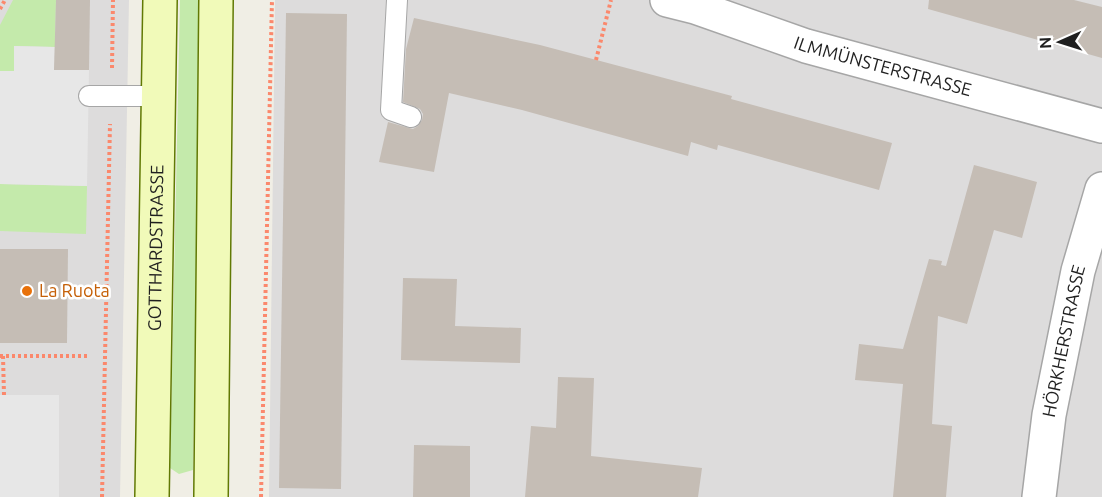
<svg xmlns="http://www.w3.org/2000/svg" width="1102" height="497" font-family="Ubuntu,sans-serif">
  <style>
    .residential { fill: #dddcdc }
    .grass { fill: #c4eaab }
    .parking { fill: #e7e7e7 }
    .building { fill: #c5bdb5 }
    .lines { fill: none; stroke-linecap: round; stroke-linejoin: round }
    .service-casing { stroke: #a6a6a6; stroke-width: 22 }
    .minor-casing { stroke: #a6a6a6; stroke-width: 36 }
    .secondary-casing { stroke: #617904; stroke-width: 36 }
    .path { stroke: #fb886c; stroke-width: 4; stroke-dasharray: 3 3; stroke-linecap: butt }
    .service { stroke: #fff; stroke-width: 20 }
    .minor { stroke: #fff; stroke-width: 33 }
    .secondary { stroke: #f1fab9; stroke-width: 33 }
    .food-dot { fill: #e8710a; stroke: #fff; stroke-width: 2 }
    .labels { text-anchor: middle; stroke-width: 5; stroke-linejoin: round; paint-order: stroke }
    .street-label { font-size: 18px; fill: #1f1f1f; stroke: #fff }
    .food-label { font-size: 18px; fill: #c56008; stroke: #fff; text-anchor: start }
  </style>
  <rect width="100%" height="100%" fill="#f0eee5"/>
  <!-- residential -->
  <g class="residential">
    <path d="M 0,0 L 129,0 L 120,497 L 0,497 Z"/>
    <path d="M 275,0 L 1102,0 L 1102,497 L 269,497 Z"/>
  </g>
  <!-- grass -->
  <g class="grass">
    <path d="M 13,0 L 56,0 L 55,47 L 15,46 L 14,72 L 0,71 L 0,25 Z"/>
    <path d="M 180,0 L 200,0 L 193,470 L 179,474 L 170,468 Z"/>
    <path d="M 0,184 L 87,186 L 86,234 L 0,231 Z"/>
  </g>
  <!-- parking -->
  <g class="parking">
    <path d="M 14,46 L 55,47 L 54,69 L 89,70 L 87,186 L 0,184 L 0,71 L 14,71 Z"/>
    <rect x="0" y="395" width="59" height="102"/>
  </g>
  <!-- building -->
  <g class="building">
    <path d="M 56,0 L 90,0 L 89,70 L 54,70 Z"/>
    <path d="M 929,0 L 1074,0 L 1102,7 L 1102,58 L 928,9 Z"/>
    <path d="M 286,13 L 347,14 L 341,489 L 279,488 Z"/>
    <path d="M 414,18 L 540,45 L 732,96 L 731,99 L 892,143 L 879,190 L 718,145 L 717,150 L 691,142 L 688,156 L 522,110 L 449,93 L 434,172 L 379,162 L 388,122 L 413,129 L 418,126 L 422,120 L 423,114 L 420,109 L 403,102 L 406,49 Z"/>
    <path d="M 974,165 L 1037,182 L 1022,238 L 994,230 L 967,324 L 938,316 L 932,424 L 952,426 L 946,497 L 893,497 L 903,384 L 855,380 L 859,344 L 903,349 L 929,259 L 942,261 L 941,265 L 946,266 Z"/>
    <path d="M 0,249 L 68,249 L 67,343 L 0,343 Z"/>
    <path d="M 403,278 L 457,279 L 455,326 L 521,328 L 520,363 L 401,360 Z"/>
    <path d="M 558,377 L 594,378 L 591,456 L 702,468 L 698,497 L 525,497 L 531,426 L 556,428 Z"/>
    <path d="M 414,445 L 470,446 L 470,497 L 413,497 Z"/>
  </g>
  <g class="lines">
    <defs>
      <g id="service">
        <path d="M 397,0 L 391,110 L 411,117"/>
        <path d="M 89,96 L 159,96"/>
      </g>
      <g id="minor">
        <path id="s1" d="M 667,0 L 695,7 L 806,46 L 1102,126"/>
        <path id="s2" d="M 1039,497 L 1049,415 L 1078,271 L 1102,189"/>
      </g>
      <g id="secondary">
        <path id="s3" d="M 152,497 L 160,0"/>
        <path d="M 211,497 L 216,0"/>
      </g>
    </defs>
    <!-- service casing -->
    <use href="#service" class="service-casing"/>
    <!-- minor casing -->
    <use href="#minor" class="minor-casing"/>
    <!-- secondary casing -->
    <use href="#secondary" class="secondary-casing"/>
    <!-- path -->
    <g class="path">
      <path d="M 0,9 L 5,0"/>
      <path d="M 596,60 L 611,0"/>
      <path d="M 112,68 L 113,0"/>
      <path d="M 0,356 L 89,356"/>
      <path d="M 3,356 L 4,395"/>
      <path d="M 102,497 L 110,124"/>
      <path d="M 261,497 L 272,0"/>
    </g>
    <!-- service -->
    <use href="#service" class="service"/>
    <!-- minor -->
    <use href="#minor" class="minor"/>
    <!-- secondary -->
    <use href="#secondary" class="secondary"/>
  </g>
  <!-- markers -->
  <circle class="food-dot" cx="27" cy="291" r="6"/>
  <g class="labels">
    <!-- street labels -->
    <g class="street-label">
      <text dy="6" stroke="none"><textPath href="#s1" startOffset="226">ILMMÜNSTERSTRASSE</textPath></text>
      <text dy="6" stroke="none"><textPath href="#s3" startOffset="249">GOTTHARDSTRASSE</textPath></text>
      <text dy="6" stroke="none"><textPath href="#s2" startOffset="158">HÖRKHERSTRASSE</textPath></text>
    </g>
    <!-- food labels -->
    <g class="food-label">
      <text x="39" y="297">La Ruota</text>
    </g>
  </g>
  <!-- north arrow -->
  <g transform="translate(1060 42) rotate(267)" stroke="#ffffff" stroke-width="4.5" paint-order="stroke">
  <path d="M0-4.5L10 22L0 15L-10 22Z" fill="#1f1f1f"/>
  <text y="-9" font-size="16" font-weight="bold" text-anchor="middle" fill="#1f1f1f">N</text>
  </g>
</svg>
